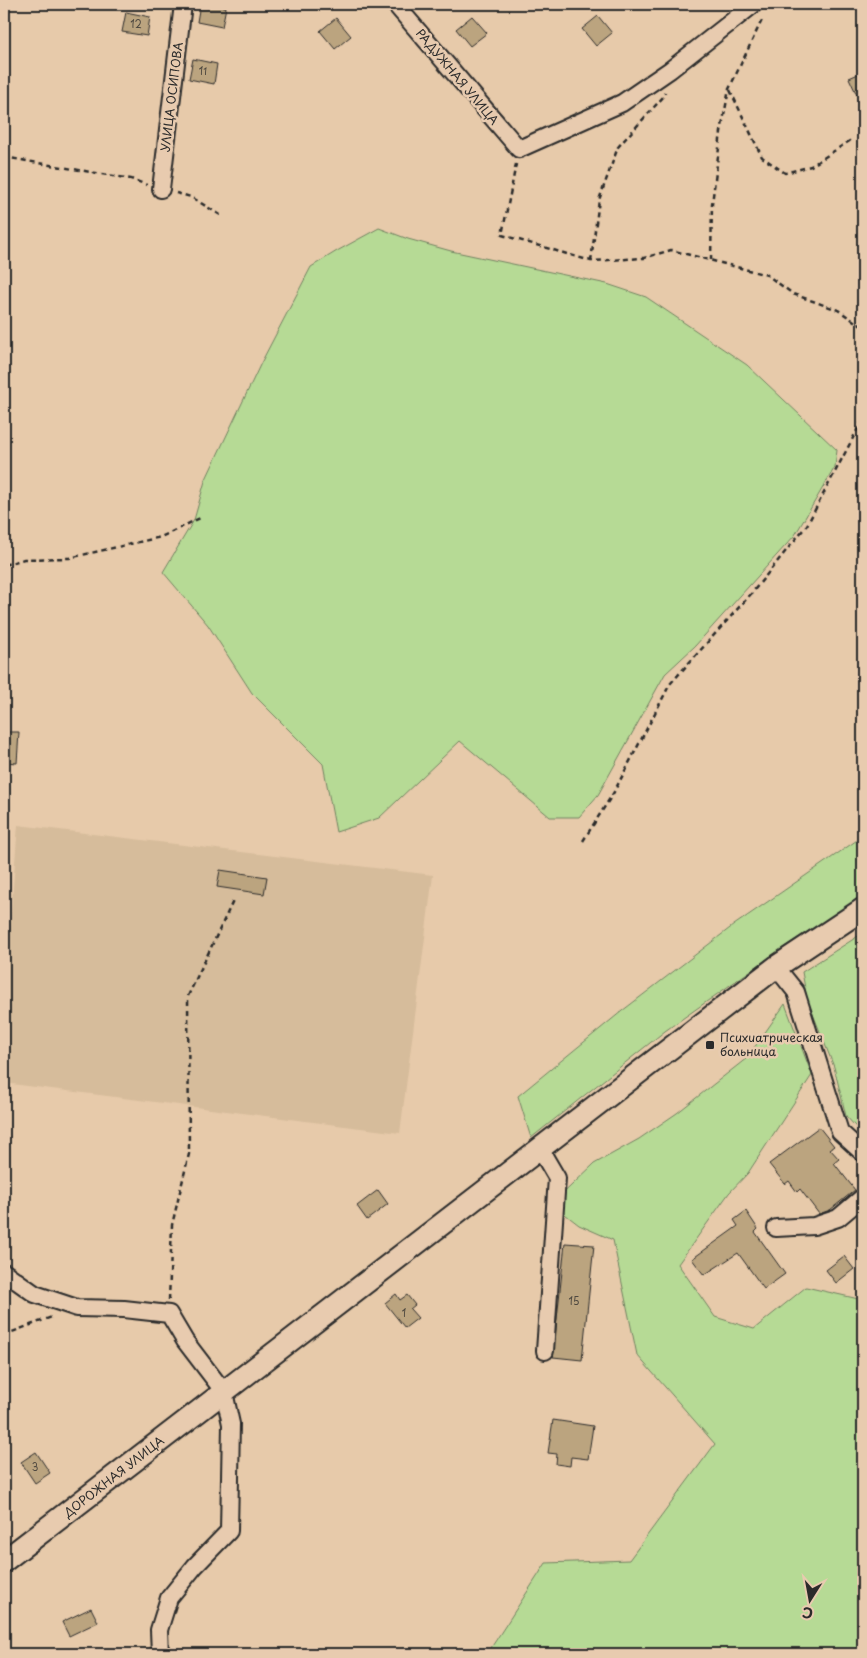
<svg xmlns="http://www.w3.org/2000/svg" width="867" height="1658" font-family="'Playpen Sans',sans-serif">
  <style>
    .built { fill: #d6bc9b }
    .green { fill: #b6da95; stroke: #708260 }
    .building { fill: #bba47f; stroke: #2b2b2b }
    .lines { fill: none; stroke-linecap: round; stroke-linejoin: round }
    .minor-casing { stroke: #2b2b2b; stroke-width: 20 }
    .major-casing { stroke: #2b2b2b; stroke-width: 25 }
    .path { stroke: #2b2b2b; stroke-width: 2.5; stroke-dasharray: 5 4; stroke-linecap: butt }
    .minor { stroke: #e8cbaf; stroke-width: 16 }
    .major { stroke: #e8cbaf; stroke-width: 21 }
    .poi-dot { fill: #2b2b2b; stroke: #e8cbaf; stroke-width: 2 }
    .labels { text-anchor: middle; stroke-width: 5; stroke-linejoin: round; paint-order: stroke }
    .number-label { font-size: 10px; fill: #4f4940 }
    .street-label { font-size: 12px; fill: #2b2b2b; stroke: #e8cbaf }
    .poi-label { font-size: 12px; fill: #2b2b2b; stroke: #e8cbaf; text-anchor: start }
  </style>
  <rect width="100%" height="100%" fill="#e7caaa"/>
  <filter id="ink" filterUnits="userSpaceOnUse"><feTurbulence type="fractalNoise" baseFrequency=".02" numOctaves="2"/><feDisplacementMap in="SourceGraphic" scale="10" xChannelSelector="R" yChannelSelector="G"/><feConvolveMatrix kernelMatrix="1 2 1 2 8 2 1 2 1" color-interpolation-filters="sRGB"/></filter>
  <g filter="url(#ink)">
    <!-- built -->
    <path class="built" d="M 18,825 L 433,875 L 400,1133 L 4,1083 L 4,1001 Z"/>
    <!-- green -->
    <g class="green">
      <path d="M 379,228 L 408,239 L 451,251 L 607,284 L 646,297 L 747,365 L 837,450 L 835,467 L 795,535 L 695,646 L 665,674 L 598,795 L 579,817 L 550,817 L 460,741 L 379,818 L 336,832 L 323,764 L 252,693 L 208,625 L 163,572 L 194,520 L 205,481 L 261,363 L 311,267 L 337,251 Z"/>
      <path d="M 863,836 L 863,896 L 784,947 L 665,1031 L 531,1138 L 518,1096 L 622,1011 L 734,925 Z"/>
      <path d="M 863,933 L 863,1135 L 846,1116 L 834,1067 L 807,999 L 802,972 Z"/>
      <path d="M 785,1004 L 812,1075 L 748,1173 L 729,1193 L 678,1264 L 715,1317 L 754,1329 L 806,1287 L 863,1300 L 863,1654 L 487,1654 L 546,1563 L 629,1560 L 715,1444 L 637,1355 L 613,1240 L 579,1225 L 552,1204 L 594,1164 L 639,1139 L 677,1113 L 747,1058 Z"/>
    </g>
    <!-- building -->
    <g class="building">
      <path d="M 200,4 L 226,7 L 222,27 L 197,22 Z"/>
      <path d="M 126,12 L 150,17 L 147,36 L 122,32 Z"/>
      <path d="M 472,16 L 487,33 L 470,46 L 456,29 Z"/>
      <path d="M 598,16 L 612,33 L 596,46 L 582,29 Z"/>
      <path d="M 336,18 L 351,36 L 335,49 L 320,31 Z"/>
      <path d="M 193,59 L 217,64 L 214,84 L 189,79 Z"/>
      <path d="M 863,72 L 863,108 L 849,78 Z"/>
      <path d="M 4,732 L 19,732 L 17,763 L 4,762 Z"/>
      <path d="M 220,870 L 267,877 L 264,894 L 217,887 Z"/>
      <path d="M 819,1127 L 834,1146 L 830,1149 L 839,1159 L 834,1163 L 855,1190 L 830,1210 L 819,1214 L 800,1189 L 797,1192 L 789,1181 L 785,1184 L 769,1164 Z"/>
      <path d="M 378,1190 L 388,1204 L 367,1220 L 357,1206 Z"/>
      <path d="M 746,1211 L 758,1229 L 755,1232 L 785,1274 L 764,1289 L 738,1253 L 704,1275 L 692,1259 L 738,1226 L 734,1220 Z"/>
      <path d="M 565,1243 L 594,1245 L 582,1360 L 553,1357 Z"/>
      <path d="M 844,1256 L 854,1269 L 836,1283 L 826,1270 Z"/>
      <path d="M 396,1294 L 400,1300 L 407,1295 L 415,1305 L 410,1309 L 418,1318 L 405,1328 L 385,1303 Z"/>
      <path d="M 553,1420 L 593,1426 L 588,1459 L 571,1457 L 570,1466 L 556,1464 L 557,1454 L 548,1453 Z"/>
      <path d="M 36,1452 L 50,1473 L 35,1483 L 21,1462 Z"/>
      <path d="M 91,1608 L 98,1622 L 69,1636 L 62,1622 Z"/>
    </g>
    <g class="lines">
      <defs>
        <g id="minor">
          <path d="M 395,4 L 519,149 L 622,103 L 670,70 L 754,4"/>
          <path d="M 161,189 L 183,4"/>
          <path d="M 776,967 L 796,992 L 840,1132 L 863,1153"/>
          <path d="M 540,1149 L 557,1178 L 545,1351"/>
          <path d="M 776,1228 L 814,1226 L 838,1218 L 863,1197"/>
          <path d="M 4,1272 L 35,1294 L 77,1308 L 124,1309 L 169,1314 L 185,1341 L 224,1392 L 231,1424 L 229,1531 L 195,1566 L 169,1598 L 159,1630 L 160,1654"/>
        </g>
        <path id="major" d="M 4,1561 L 776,967 L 863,909"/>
      </defs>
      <!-- minor casing -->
      <use href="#minor" class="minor-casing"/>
      <!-- major casing -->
      <use href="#major" class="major-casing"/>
      <!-- path -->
      <g class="path">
        <path d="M 730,90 L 762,157 L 785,173 L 811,166 L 851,140"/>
        <path d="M 4,157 L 131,179 L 147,185"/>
        <path d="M 516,164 L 502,235 L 591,261 L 644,258 L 671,250 L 767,275 L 793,294 L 838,310 L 863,327"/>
        <path d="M 176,193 L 191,197 L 222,216"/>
        <path d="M 711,260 L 712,204 L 721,132 L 729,89 L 762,20"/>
        <path d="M 591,261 L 599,200 L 618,147 L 664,96 L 665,92"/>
        <path d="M 4,565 L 24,559 L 69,558 L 161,537 L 200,518"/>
        <path d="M 583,841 L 614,792 L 670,684 L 751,594 L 807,525 L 863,419"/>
        <path d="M 169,1300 L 172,1225 L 189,1154 L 188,996 L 234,899"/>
        <path d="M 4,1335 L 52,1317"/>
      </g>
      <!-- minor -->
      <use href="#minor" class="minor"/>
      <!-- major -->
      <use href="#major" class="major"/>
    </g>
  </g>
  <!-- markers -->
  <rect class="poi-dot" x="705" y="1040" width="10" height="10" rx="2.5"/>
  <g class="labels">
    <!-- number labels -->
    <g class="number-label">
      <text x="136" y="28">12</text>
      <text x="203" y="75">11</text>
      <text x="574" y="1305">15</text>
      <text x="404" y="1317">1</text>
      <text x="35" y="1471">3</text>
    </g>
    <!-- street labels -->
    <g class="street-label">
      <text transform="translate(457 77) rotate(50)" y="4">РАДУЖНАЯ УЛИЦА</text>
      <text transform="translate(172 97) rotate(-83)" y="4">УЛИЦА ОСИПОВА</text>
      <text transform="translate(114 1477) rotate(-38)" y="4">ДОРОЖНАЯ УЛИЦА</text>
    </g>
    <!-- poi labels -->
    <g class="poi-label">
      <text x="720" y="1042">Психиатрическая<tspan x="720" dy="14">больница</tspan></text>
    </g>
  </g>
  <!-- margin -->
  <rect width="867" height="1658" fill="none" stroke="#e8cbaf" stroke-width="20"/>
  <rect x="10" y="10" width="847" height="1638" fill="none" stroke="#2b2b2b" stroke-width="2" filter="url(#ink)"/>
  <!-- north arrow -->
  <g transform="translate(810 1600) rotate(191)" stroke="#e8cbaf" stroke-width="4" paint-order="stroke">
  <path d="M0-4L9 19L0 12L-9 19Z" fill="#2b2b2b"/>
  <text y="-8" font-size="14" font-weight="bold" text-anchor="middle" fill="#2b2b2b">С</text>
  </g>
</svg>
